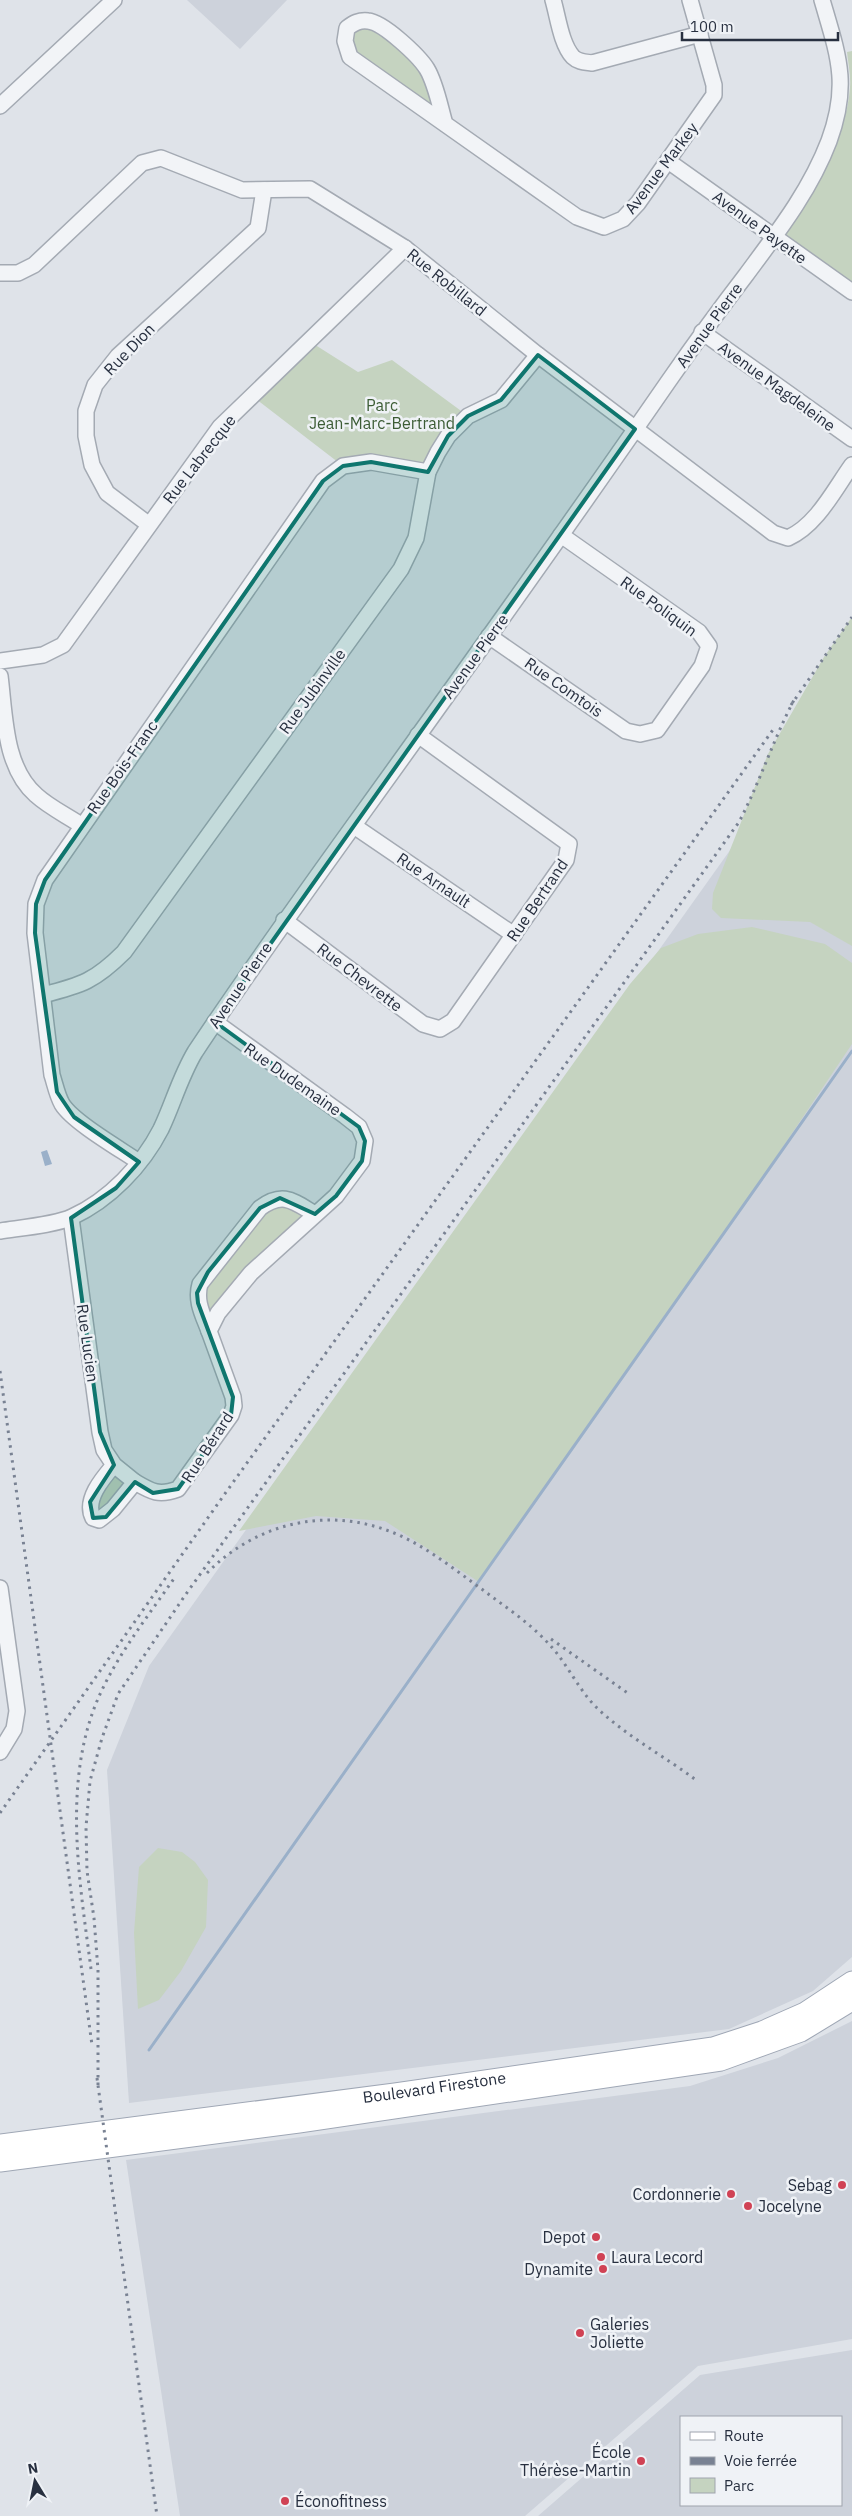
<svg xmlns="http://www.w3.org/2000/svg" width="852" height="2516" font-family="'IBM Plex Sans',sans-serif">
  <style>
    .built { fill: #cdd2db; fill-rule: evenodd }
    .green { fill: #c5d3c0 }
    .water { fill: #9ab0c9 }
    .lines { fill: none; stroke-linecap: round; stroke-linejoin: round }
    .stream { stroke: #9ab0c9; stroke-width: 3 }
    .minor-casing { stroke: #a4aab3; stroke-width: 18 }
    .major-casing { stroke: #9fa7b5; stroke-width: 21 }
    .minor { stroke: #f2f4f7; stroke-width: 15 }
    .major { stroke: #fff; stroke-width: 19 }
    .rail { stroke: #798293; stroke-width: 3; stroke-dasharray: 2.5 5; stroke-linecap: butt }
    .marked { fill: #0f766e; fill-opacity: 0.2; stroke: #0f766e; stroke-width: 4; stroke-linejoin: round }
    .poi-dot { fill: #d04254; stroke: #eff2f6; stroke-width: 2 }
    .labels { text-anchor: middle; stroke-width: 5; stroke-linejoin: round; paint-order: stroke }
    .street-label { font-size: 16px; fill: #283040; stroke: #eff2f6 }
    .park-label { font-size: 16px; fill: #3c5c35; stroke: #eff2f6 }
    .poi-label { font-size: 16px; fill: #283040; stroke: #eff2f6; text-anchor: end }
  </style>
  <rect width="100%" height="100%" fill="#dfe3e9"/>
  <!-- built -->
  <g class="built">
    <path d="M 187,0 L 287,0 L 240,49 Z"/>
    <path d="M 852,679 L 852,1957 L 813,1991 L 729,2029 L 129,2103 L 107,1770 L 149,1666 Z"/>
    <path d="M 852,2021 L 852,2339 L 698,2366 L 525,2516 L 180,2516 L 126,2160 L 690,2086 L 778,2058 Z"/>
    <path d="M 852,2350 L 852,2516 L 538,2516 L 700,2375 ZM 681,2417 L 841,2417 L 841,2505 L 681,2505 Z"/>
  </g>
  <!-- green -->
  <g class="green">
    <path d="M 358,21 L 417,55 L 445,124 L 350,57 L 345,41 Z"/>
    <path d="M 852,51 L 852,282 L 786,235 C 811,191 847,138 850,87 C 851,76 848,63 847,52 Z"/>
    <path d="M 309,341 L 358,372 L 392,360 L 468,416 L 428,472 L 343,466 L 252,396 Z"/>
    <path d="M 852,617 L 852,946 L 810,922 L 721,918 L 712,909 L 713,893 L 768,754 L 824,657 Z"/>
    <path d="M 752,927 L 825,944 L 852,963 L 852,1044 L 754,1190 L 479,1582 L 385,1521 L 316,1516 L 239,1531 L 630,984 L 661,948 L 698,934 Z"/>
    <path d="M 280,1198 L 315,1214 L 209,1331 L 197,1293 L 208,1272 Z"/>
    <path d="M 114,1465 L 135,1482 L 99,1520 L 90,1502 Z"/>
    <path d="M 158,1848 L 182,1852 L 195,1862 L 208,1880 L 206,1927 L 181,1971 L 159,2000 L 138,2009 L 134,1933 L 139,1867 Z"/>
  </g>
  <!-- water -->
  <path class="water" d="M 47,1150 L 52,1164 L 45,1166 L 41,1152 Z"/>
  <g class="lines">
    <!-- stream -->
    <path class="stream" d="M 149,2050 L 852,1051"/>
    <defs>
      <g id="minor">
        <path d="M 553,0 C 558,17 561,44 573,57 C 578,62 585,62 592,63 L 700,34"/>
        <path d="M 0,106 L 114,0"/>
        <path d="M 445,124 C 440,107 436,84 427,69 C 419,56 383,22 368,21 C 359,20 354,23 347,28 L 345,41 L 350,57 L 577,217 L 604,227 L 623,219 L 638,203 L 714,95 L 714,85 L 690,0"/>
        <path d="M 668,161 L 852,292"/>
        <path d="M 0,273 L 18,273 L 34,265 L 142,163 L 161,158 L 242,190 L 310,189 L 405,248 L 538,355 L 773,533 L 788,538 C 817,525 834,490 852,465"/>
        <path d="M 702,332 L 852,439"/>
        <path d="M 148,524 L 107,493 L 92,465 L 86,436 L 86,411 L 95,385 L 118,356 L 258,228 L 264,190"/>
        <path d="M 489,636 L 626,731 L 640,734 L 657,730 L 702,666 L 709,646 L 699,632 L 561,535"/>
        <path d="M 0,661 L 43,655 L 63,645 L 220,427 L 405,248"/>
        <path d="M 0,676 C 5,715 4,767 36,795 C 49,807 66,815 81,825"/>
        <path d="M 354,826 L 514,935"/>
        <path d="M 284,920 L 423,1024 L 440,1029 L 453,1021 L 566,860 L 569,844 L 418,735"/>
        <path d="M 43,995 C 82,985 95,981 124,952 L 401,569 L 416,538 L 428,472 L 438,452 L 448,436 L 468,416 L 501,400 L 538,355"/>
        <path d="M 139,1162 C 120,1149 73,1122 62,1104 C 57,1095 55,1084 52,1075 L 35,933 L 36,904 L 45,880 L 323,481 L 343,466 L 371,462 L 428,472"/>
        <path d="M 71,1218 L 100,1432 L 104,1450 L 114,1465 C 102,1479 84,1500 93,1518 L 99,1520 L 113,1509 L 135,1482 L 114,1465"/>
        <path d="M 0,1231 C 19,1228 55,1225 72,1217 C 109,1200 142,1166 161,1129 C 173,1104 180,1077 195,1052 C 246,975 300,900 354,825 C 460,678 565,531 668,382 C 693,346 719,310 746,275 C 777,233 810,191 829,141 C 850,84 838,55 822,0"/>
        <path d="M 209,1331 C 203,1315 195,1301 200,1284 L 260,1208 C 283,1191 293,1201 315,1214"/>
        <path d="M 135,1482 C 152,1492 159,1496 178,1489 L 231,1415 L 234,1406 L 233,1397 L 209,1331 L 218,1313 L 251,1273 L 336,1196 L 362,1161 L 365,1141 L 359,1127 L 345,1116 L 215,1022"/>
        <path d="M 0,1588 L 17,1711 L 14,1729 L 0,1752"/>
      </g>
      <g id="major">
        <path id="s1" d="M 0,2144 L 395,2093 L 713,2047 L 762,2031 L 805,2012 L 852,1981"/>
        <path d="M 0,2162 L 299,2123 L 721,2061 L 801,2032 L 852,2001"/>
      </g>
    </defs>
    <!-- minor casing -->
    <use href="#minor" class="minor-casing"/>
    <!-- major casing -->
    <use href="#major" class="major-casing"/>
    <!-- minor -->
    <use href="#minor" class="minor"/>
    <!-- major -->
    <use href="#major" class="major"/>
    <!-- rail -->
    <g class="rail">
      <path d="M 791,705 L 852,617"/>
      <path d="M 0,1371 L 92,2045"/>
      <path d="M 207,1573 C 257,1522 329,1506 394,1533 C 426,1546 455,1570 483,1590 C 504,1606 527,1621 545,1640 C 565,1659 576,1686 595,1706 C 623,1734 664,1756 696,1780"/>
      <path d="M 551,1639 L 629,1694"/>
      <path d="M 0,1813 L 224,1495 L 775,727"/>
      <path d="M 91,1969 C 80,1884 63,1789 95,1706 C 113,1660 147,1618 175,1577"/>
      <path d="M 97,2078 L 157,2516"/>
      <path d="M 98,2085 L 98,1970 L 94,1918 L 87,1871 L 86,1827 L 90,1781 L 102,1738 L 118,1694 L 186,1594 L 739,822 C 760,782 773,740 794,700"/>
    </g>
  </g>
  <!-- marked area -->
  <path class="marked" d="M 538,355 L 635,429 L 215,1022 L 359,1127 L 365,1141 L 362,1161 L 336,1196 L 315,1214 L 280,1198 L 260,1208 L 208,1272 L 197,1293 L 198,1303 L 233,1397 L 231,1415 L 178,1489 L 153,1493 L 135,1482 L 106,1517 L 93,1518 L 90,1502 L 114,1465 L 100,1432 L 71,1218 L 116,1188 L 139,1162 L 74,1117 L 57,1092 L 35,933 L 36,904 L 45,880 L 323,481 L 343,466 L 371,462 L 428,472 L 448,436 L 468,416 L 501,400 Z"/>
  <!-- markers -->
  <g class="poi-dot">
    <circle cx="842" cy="2185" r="5"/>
    <circle cx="731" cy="2194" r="5"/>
    <circle cx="748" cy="2206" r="5"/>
    <circle cx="596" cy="2237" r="5"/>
    <circle cx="601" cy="2257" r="5"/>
    <circle cx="603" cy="2269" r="5"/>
    <circle cx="580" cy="2333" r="5"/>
    <circle cx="641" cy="2461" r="5"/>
    <circle cx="285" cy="2501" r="5"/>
  </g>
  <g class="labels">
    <!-- street labels -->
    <g class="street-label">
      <text transform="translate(661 168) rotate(-53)" y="6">Avenue Markey</text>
      <text transform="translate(760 227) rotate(36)" y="6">Avenue Payette</text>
      <text transform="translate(447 282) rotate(39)" y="6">Rue Robillard</text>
      <text transform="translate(709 325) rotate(-54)" y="6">Avenue Pierre</text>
      <text transform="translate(129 349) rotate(-46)" y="6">Rue Dion</text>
      <text transform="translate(777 386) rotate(36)" y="6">Avenue Magdeleine</text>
      <text transform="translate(199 459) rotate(-52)" y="6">Rue Labrecque</text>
      <text transform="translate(659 606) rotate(36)" y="6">Rue Poliquin</text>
      <text transform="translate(475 656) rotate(-54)" y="6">Avenue Pierre</text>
      <text transform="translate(564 687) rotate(35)" y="6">Rue Comtois</text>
      <text transform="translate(312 691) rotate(-54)" y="6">Rue Jubinville</text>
      <text transform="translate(122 767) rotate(-55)" y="6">Rue Bois-Franc</text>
      <text transform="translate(434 880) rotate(34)" y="6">Rue Arnault</text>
      <text transform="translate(537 900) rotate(-56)" y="6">Rue Bertrand</text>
      <text transform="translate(360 977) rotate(37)" y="6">Rue Chevrette</text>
      <text transform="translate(240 985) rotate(-56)" y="6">Avenue Pierre</text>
      <text transform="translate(293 1079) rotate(35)" y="6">Rue Dudemaine</text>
      <text transform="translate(88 1343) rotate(82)" y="6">Rue Lucien</text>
      <text transform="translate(207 1447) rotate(-57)" y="6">Rue Bérard</text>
      <text dy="6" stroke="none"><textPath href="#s1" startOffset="438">Boulevard Firestone</textPath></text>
    </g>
    <!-- park labels -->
    <g class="park-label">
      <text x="382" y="411">Parc<tspan x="382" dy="18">Jean-Marc-Bertrand</tspan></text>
    </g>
    <!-- poi labels -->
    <g class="poi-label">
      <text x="832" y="2191">Sebag</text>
      <text x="721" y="2200">Cordonnerie</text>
      <text x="758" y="2212" text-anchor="start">Jocelyne</text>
      <text x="586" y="2243">Depot</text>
      <text x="611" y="2263" text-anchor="start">Laura Lecord</text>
      <text x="593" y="2275">Dynamite</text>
      <text x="590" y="2330" text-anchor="start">Galeries<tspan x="590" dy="18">Joliette</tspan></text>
      <text x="631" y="2458">École<tspan x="631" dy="18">Thérèse-Martin</tspan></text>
      <text x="295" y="2507" text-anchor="start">Éconofitness</text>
    </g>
  </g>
  <!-- legend -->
  <rect x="680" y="2416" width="162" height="90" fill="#eff2f6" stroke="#9fa4ad"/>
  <rect x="690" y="2432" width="25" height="8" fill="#ffffff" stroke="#9fa4ad"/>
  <text x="724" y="2441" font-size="15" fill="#283040">Route</text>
  <rect x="690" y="2457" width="25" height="8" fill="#798293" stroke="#9fa4ad"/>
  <text x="724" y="2466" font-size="15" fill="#283040">Voie ferrée</text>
  <rect x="690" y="2478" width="25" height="15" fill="#c5d3c0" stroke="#9fa4ad"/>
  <text x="724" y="2491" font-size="15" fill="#283040">Parc</text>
  <!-- north arrow -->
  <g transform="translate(35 2481) rotate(350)" stroke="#eff2f6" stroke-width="4" paint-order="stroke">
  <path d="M0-4L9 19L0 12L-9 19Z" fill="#283040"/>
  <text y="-8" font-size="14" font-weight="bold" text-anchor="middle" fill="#283040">N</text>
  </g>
  <!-- scale -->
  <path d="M682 32v8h156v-8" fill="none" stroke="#283040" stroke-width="2.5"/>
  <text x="690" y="32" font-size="15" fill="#283040" stroke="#eff2f6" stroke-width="4" paint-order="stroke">100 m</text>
</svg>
